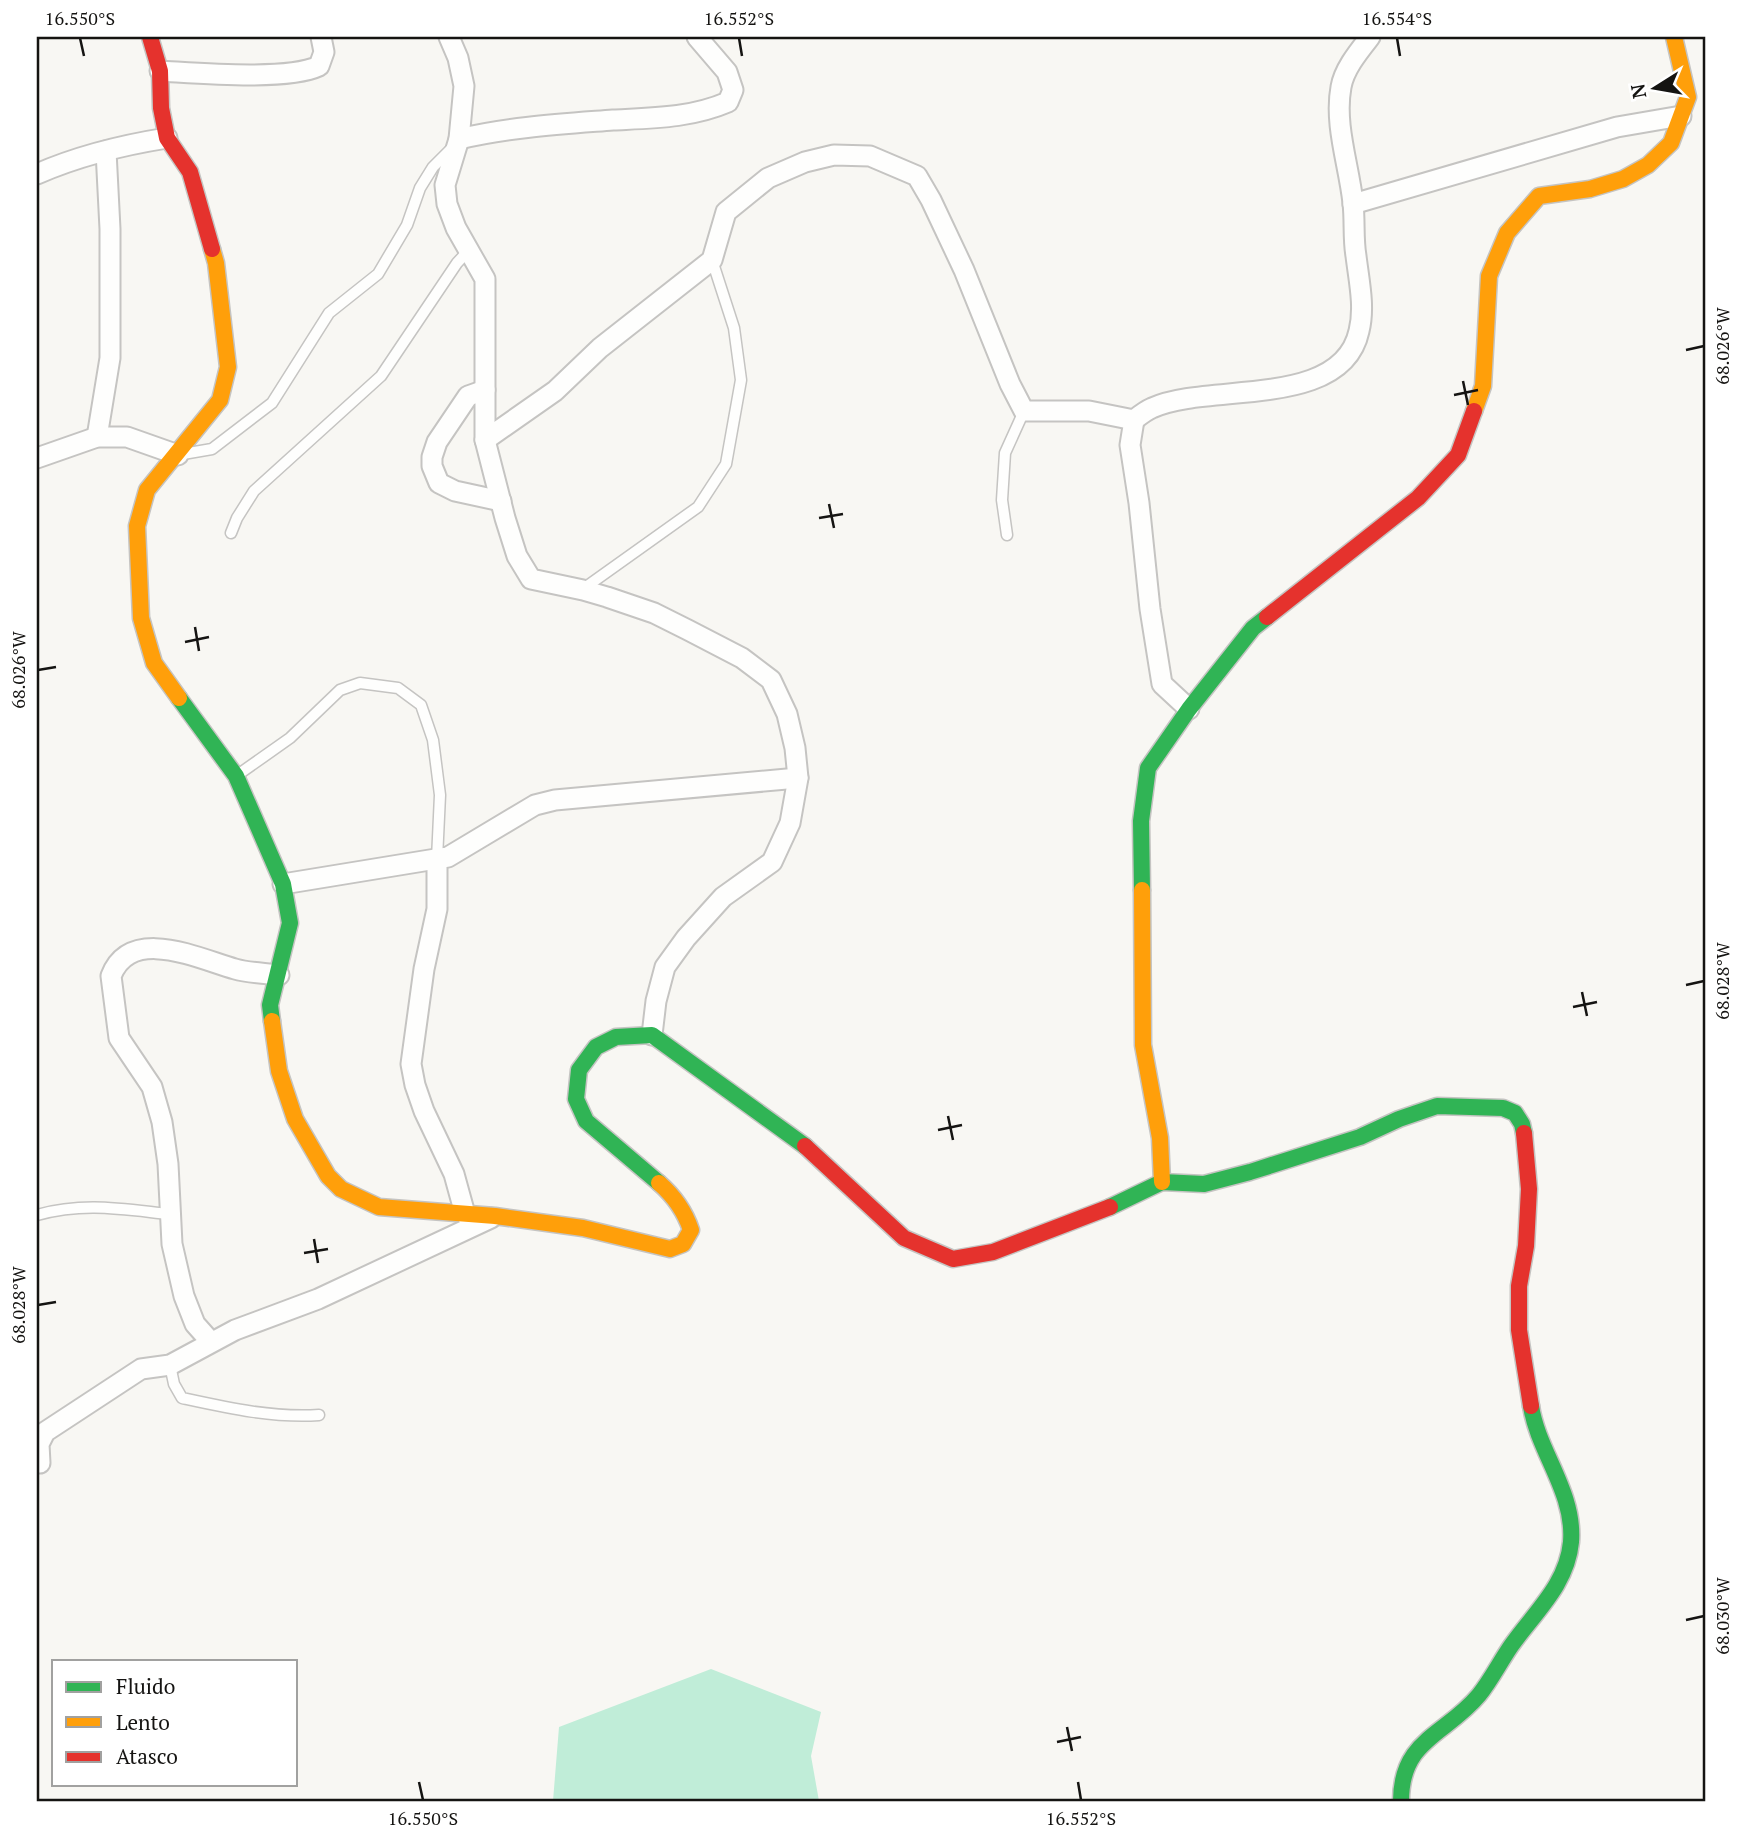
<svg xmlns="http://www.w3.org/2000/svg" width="1742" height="1838" font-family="'PT Serif',serif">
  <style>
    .green { fill: #c0edd8 }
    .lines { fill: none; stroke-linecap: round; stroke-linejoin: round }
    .lane-casing { stroke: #c5c4c2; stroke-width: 13 }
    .street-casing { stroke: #c5c4c2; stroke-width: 23 }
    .fast-casing { stroke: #c5c4c2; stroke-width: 19 }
    .slow-casing { stroke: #c5c4c2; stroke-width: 19 }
    .jam-casing { stroke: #c5c4c2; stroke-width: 19 }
    .lane { stroke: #fefefd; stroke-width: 10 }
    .street { stroke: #fefefd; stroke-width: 19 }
    .fast { stroke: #30b455; stroke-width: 16 }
    .slow { stroke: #ff9f0a; stroke-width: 16 }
    .jam { stroke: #e5322d; stroke-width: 16 }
    .ticks { fill: none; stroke: #151412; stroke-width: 2.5 }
    .neatline { fill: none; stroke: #151412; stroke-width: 2.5 }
    .ticks-label { font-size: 18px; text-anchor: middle; fill: #151412 }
  </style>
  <rect width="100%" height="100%" fill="#f8f7f3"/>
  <!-- green -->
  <path class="green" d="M 711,1669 L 821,1712 L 811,1756 L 819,1801 L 553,1801 L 559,1727 Z"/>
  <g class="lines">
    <defs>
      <g id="lane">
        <path d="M 183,454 L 212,449 L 272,403 L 329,313 L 378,274 L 407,225 L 420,188 L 433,167 L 452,148"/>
        <path d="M 231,533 L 237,518 L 254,491 L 381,376 L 457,263 L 469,250"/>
        <path d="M 1007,535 L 1002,500 L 1005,453 L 1024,411"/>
        <path d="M 583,589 L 698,507 L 726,464 L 741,380 L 734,328 L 712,260"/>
        <path d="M 239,774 L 290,738 L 340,690 L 360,683 L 398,688 L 421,705 L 433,740 L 440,795 L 437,859"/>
        <path d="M 37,1215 C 84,1202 121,1209 169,1214"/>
        <path d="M 170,1365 L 174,1384 L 182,1398 C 228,1408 272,1418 319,1415"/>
      </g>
      <g id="street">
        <path d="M 449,37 L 458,58 L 464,86 L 459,139 L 445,185 L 447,204 L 456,228 L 485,279 L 485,440 L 505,518 L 517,556 L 531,579 L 583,590 L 607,597 L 654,613 L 688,630 L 742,658 L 771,680 L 787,714 L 795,748 L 798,778 L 790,823 L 772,862 L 723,897 L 686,938 L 665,967 L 656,1001 L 652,1035"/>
        <path d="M 160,71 C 198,73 287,81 319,66 L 324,52 L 321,37"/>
        <path d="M 459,139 C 509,127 562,124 613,120 C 653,118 691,118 728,102 L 733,90 L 727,72 L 697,37"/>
        <path d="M 37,174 C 78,156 123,145 167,138"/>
        <path d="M 1353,204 L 1617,127 L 1681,116"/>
        <path d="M 485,390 L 468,396 L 437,442 L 432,457 L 432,466 L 439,483 L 455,491 L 501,501"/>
        <path d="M 1134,420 L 1130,445 L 1139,503 L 1150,609 L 1162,684 L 1189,709"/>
        <path d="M 97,437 L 110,358 L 110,229 L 106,151"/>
        <path d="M 485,440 L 555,391 L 600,348 L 712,260 L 726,212 L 768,178 L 805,162 L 834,155 L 870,156 L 917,176 L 931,200 L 964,270 L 1010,384 L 1024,411 L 1089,411 L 1134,420 C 1139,416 1145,411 1152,408 C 1208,382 1342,410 1359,331 C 1365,307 1359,281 1356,256 C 1353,239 1355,221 1353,203 C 1349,165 1334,125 1341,87 C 1344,69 1359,51 1370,37"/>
        <path d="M 37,458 L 97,437 L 127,437 L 178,455"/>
        <path d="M 437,859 L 437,909 L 424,969 L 411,1064 L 415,1085 L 424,1111 L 454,1174 L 465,1214"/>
        <path d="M 283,884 L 448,857 L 535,805 L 555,800 L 798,778"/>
        <path d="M 211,1342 L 195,1324 L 184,1296 L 172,1244 L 168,1164 L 162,1122 L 152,1087 L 119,1038 L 111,976 C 131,925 199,959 235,969 C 249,973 264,973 279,975"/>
        <path d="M 37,1463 L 40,1463 L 39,1444 L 45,1432 L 141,1369 L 170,1365 L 235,1330 L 318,1299 L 491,1218"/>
      </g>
      <g id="fast">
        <path d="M 179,698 L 236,776 L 283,884 L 290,923 L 270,1005 L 272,1021"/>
        <path d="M 1142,890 L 1141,821 L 1148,768 L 1189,709 L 1253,628 L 1267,617"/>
        <path d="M 659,1183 L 586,1121 L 576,1099 L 579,1070 L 596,1047 L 616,1037 L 652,1035 L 805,1146"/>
        <path d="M 1110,1207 L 1162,1182 L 1204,1184 L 1250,1172 L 1360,1137 L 1399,1119 L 1437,1106 L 1503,1108 L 1515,1113 L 1522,1124 L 1524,1133"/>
        <path d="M 1401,1801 C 1401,1739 1446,1735 1479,1695 C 1491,1680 1500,1662 1511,1646 C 1534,1613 1567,1585 1571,1542 C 1575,1492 1538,1452 1531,1406"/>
      </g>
      <g id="slow">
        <path d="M 1474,411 L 1483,386 L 1489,276 L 1507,233 L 1539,196 L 1590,189 L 1623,179 L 1648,165 L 1671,143 L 1688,97 L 1674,37"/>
        <path d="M 179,698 L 154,663 L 141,618 L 137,526 L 147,490 L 220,400 L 228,367 L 216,263 L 212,249"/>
        <path d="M 1142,890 L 1143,1045 L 1160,1138 L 1162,1182"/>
        <path d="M 272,1021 L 279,1071 L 295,1119 L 328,1176 L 341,1189 L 379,1207 L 495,1216 L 583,1228 L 670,1249 L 683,1244 L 691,1230 C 685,1212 674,1196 659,1183"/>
      </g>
      <g id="jam">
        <path d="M 150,37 L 160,71 L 161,108 L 167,138 L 190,172 L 212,249"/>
        <path d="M 1267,617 L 1418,498 L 1458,455 L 1474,411"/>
        <path d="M 1524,1133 L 1529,1189 L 1526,1246 L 1519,1286 L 1519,1330 L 1531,1406"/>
        <path d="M 805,1146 L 904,1238 L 953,1259 L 993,1252 L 1110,1207"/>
      </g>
    </defs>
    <!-- lane casing -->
    <use href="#lane" class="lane-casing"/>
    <!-- street casing -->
    <use href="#street" class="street-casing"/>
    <!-- fast casing -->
    <use href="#fast" class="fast-casing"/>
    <!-- slow casing -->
    <use href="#slow" class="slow-casing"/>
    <!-- jam casing -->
    <use href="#jam" class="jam-casing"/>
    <!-- lane -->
    <use href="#lane" class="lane"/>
    <!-- street -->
    <use href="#street" class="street"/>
    <!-- fast -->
    <use href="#fast" class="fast"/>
    <!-- slow -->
    <use href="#slow" class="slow"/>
    <!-- jam -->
    <use href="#jam" class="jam"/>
  </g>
  <!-- ticks -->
  <path class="ticks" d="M 80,38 L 84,56M 739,38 L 742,56M 1397,38 L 1400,56M 1686,350 L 1704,346M 1463,381 L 1468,405M 1454,395 L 1478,390M 829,504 L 834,528M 819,518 L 843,514M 195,627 L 199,651M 185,642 L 209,637M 38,670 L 56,667M 1686,985 L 1704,981M 1582,992 L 1587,1016M 1573,1007 L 1597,1002M 948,1116 L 953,1140M 938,1130 L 962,1125M 314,1239 L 318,1263M 304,1253 L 328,1249M 38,1305 L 56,1302M 1686,1620 L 1704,1616M 1067,1727 L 1072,1751M 1057,1742 L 1081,1737M 419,1782 L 423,1800M 1078,1782 L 1081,1800"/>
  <!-- border -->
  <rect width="1742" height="1838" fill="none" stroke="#ffffff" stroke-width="77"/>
  <!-- legend -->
  <rect x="52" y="1660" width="245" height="126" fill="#ffffff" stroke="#a1a1a0" stroke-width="2"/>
  <rect x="66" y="1682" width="35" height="10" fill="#30b455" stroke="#a1a1a0" stroke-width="2"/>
  <text x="116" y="1694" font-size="21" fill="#151412">Fluido</text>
  <rect x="66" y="1717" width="35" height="10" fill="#ff9f0a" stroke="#a1a1a0" stroke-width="2"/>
  <text x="116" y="1730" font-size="21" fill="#151412">Lento</text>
  <rect x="66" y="1752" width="35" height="10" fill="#e5322d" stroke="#a1a1a0" stroke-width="2"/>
  <text x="116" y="1764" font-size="21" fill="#151412">Atasco</text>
  <!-- north arrow -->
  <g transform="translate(1655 88) rotate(259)" stroke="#ffffff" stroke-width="5" paint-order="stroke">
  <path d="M0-5L12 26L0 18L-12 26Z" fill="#151412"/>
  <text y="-10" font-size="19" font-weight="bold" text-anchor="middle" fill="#151412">N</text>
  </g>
  <rect x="38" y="38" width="1666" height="1762" class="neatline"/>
  <g class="ticks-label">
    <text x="80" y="25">16.550°S</text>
    <text x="739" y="25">16.552°S</text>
    <text x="1397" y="25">16.554°S</text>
    <text transform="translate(1723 346) rotate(-90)" y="6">68.026°W</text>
    <text transform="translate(19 670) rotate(-90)" y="6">68.026°W</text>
    <text transform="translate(1723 981) rotate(-90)" y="6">68.028°W</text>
    <text transform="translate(19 1305) rotate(-90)" y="6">68.028°W</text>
    <text transform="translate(1723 1616) rotate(-90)" y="6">68.030°W</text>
    <text x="423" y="1825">16.550°S</text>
    <text x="1081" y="1825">16.552°S</text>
  </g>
</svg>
